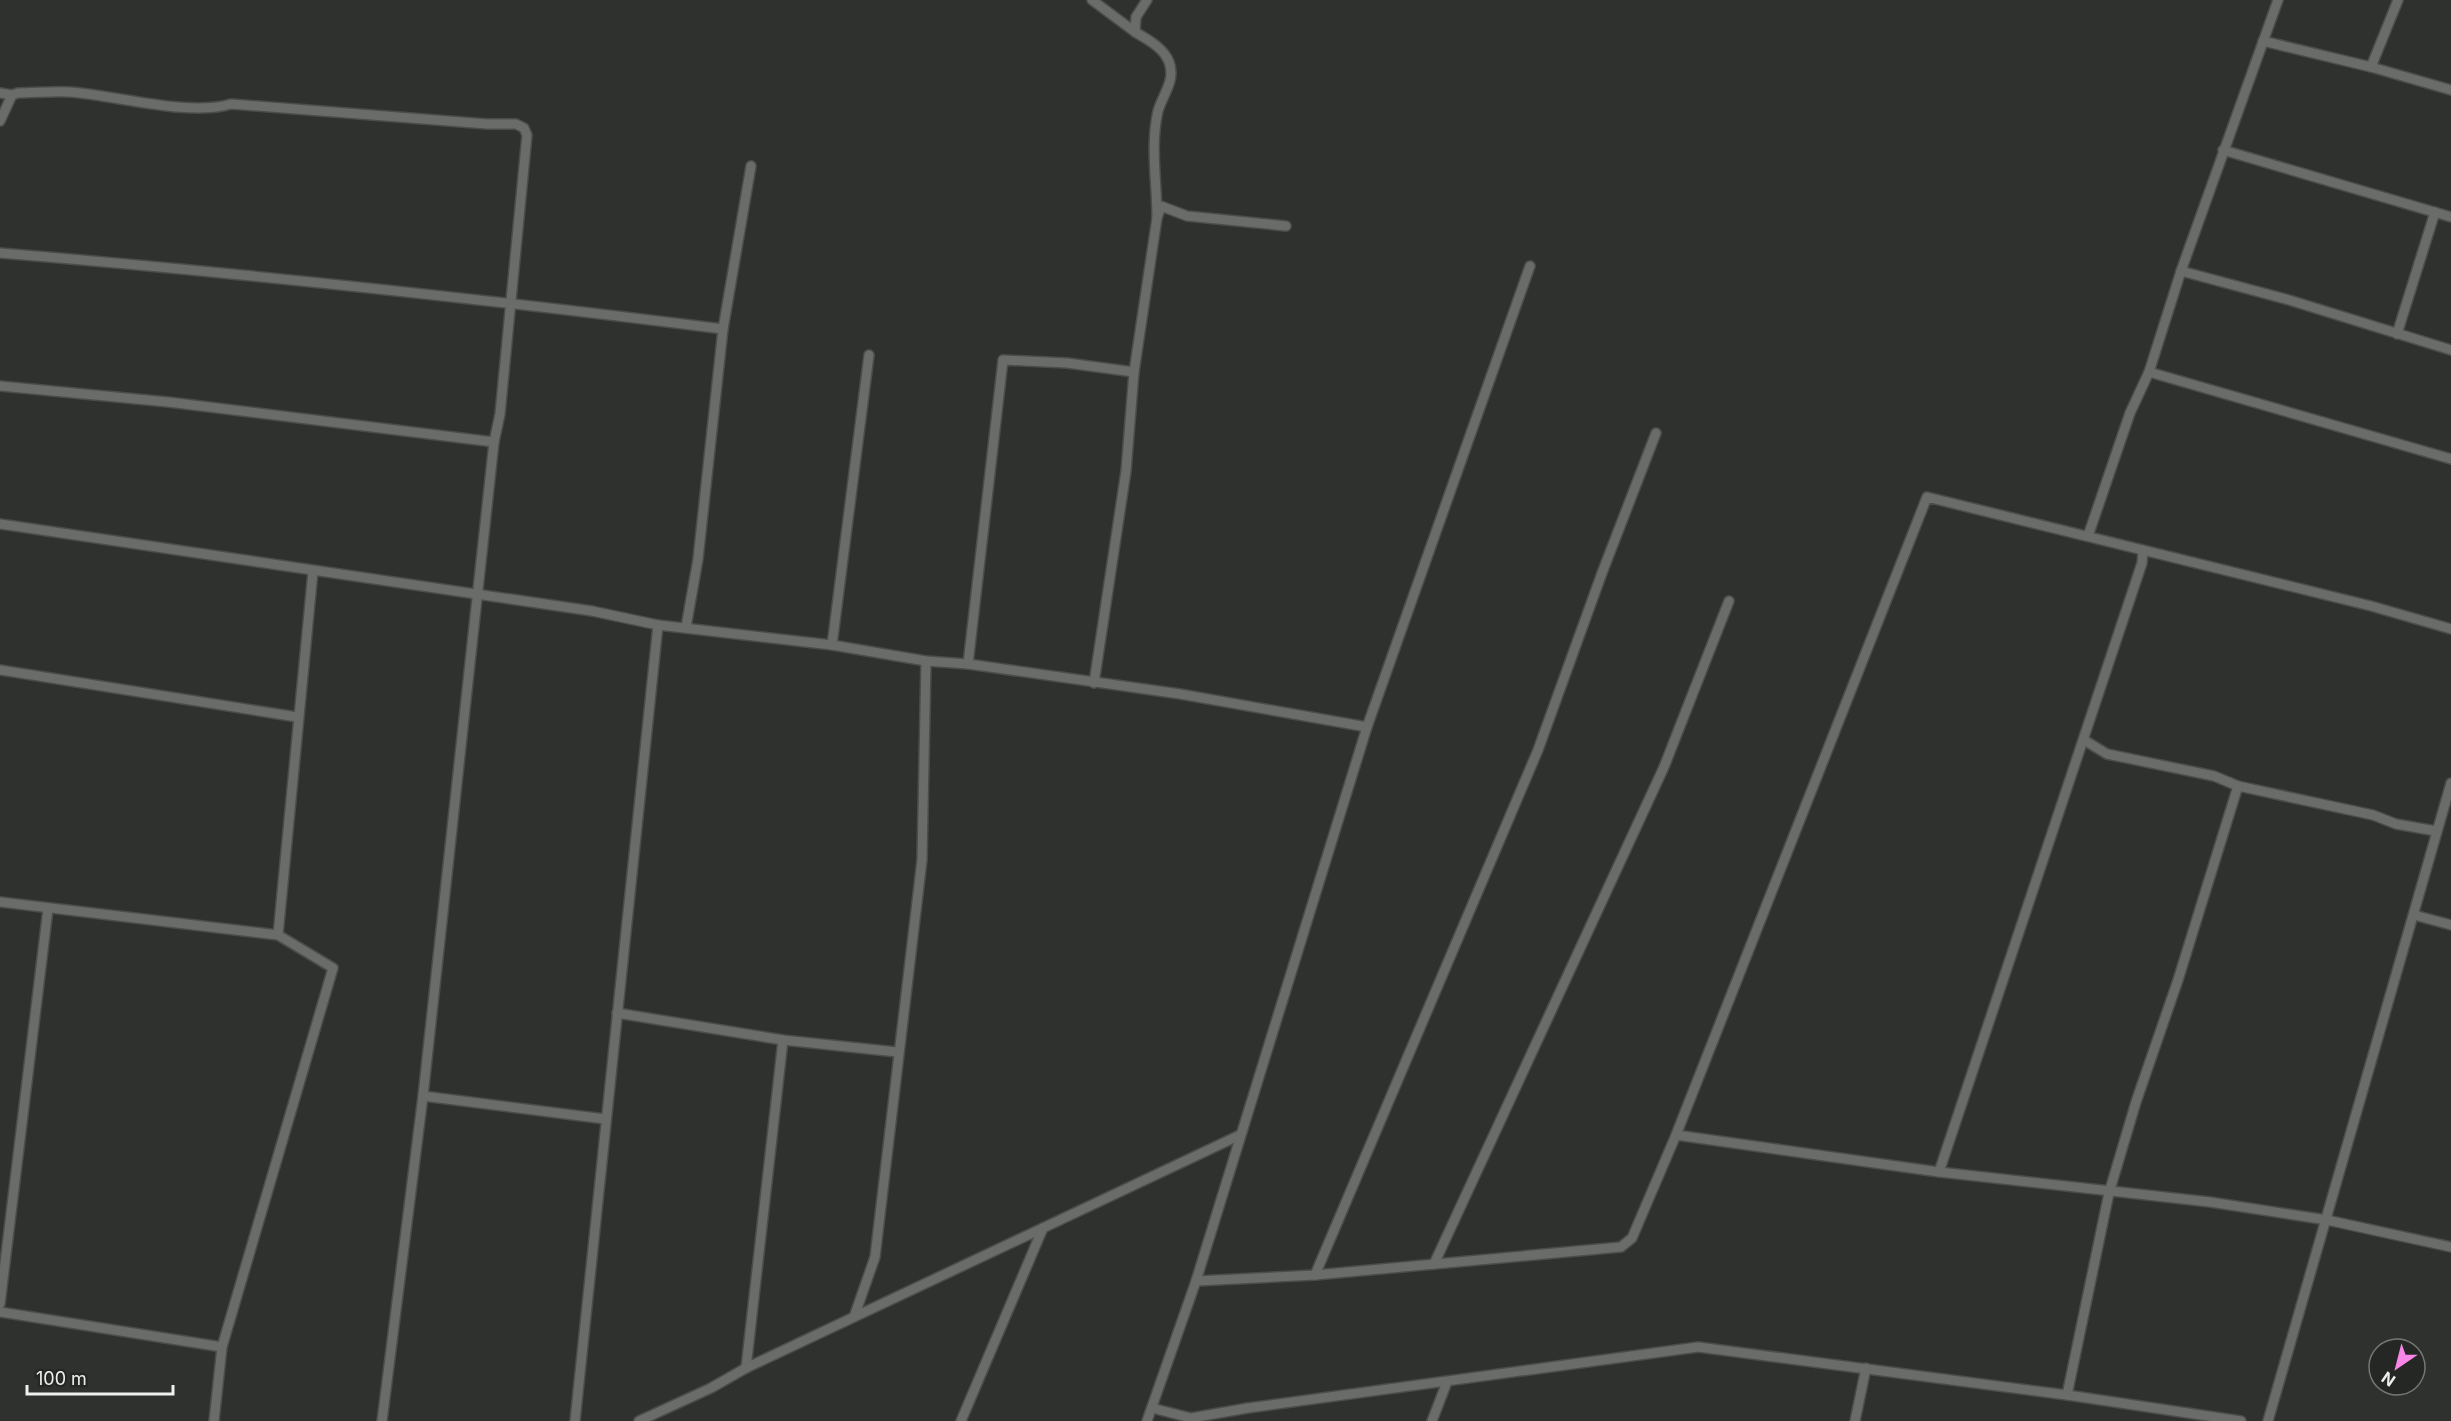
<svg xmlns="http://www.w3.org/2000/svg" width="2451" height="1421" font-family="Inter,sans-serif">
  <style>
    .lines { fill: none; stroke-linecap: round; stroke-linejoin: round }
    .minor-casing { stroke: #4b4d4a; stroke-width: 12 }
    .minor { stroke: #696c69; stroke-width: 9 }
  </style>
  <rect width="100%" height="100%" fill="#2f312e"/>
  <g class="lines">
    <defs>
      <g id="minor">
        <path d="M 1092,0 L 1135,32"/>
        <path d="M 1147,0 L 1136,17 L 1135,32 C 1147,39 1164,48 1169,62 C 1176,80 1163,94 1158,111 C 1150,145 1157,183 1157,218 L 1161,206 L 1187,216 L 1286,226"/>
        <path d="M 2263,41 L 2371,67 L 2451,90"/>
        <path d="M 2371,67 L 2398,0"/>
        <path d="M 0,93 L 12,95 L 18,93 C 35,93 53,91 69,92 C 116,95 188,117 231,104 L 487,124 L 516,124 L 524,128 L 527,135 L 500,414 L 494,442 L 423,1096 L 605,1119"/>
        <path d="M 0,121 L 12,95"/>
        <path d="M 2223,150 L 2451,217"/>
        <path d="M 0,253 C 242,273 483,299 723,329"/>
        <path d="M 2181,271 L 2289,300 L 2451,350"/>
        <path d="M 2397,334 L 2435,212"/>
        <path d="M 2149,372 L 2451,459"/>
        <path d="M 0,386 L 168,402 L 494,442"/>
        <path d="M 0,524 L 592,611 L 658,625 L 832,645 L 926,661 L 968,664 L 1180,694 L 1367,727"/>
        <path d="M 2088,536 L 2130,413 L 2149,372 L 2181,271 L 2278,0"/>
        <path d="M 686,627 L 698,559 L 723,329 L 751,166"/>
        <path d="M 832,645 L 869,355"/>
        <path d="M 968,664 L 1003,360 L 1067,363 L 1134,372"/>
        <path d="M 0,670 L 297,717"/>
        <path d="M 1094,683 L 1126,471 L 1134,372 L 1157,218"/>
        <path d="M 2084,740 L 2107,754 L 2214,776 L 2238,786 L 2373,815 L 2396,824 L 2436,831"/>
        <path d="M 0,902 L 278,935 L 333,968 L 222,1347 L 214,1421"/>
        <path d="M 2414,915 L 2451,925"/>
        <path d="M 278,935 L 313,571"/>
        <path d="M 617,1013 L 783,1040 L 897,1052"/>
        <path d="M 1676,1135 L 1939,1172 L 2210,1202 L 2327,1220 L 2451,1247"/>
        <path d="M 1939,1172 L 2142,563 L 2143,551"/>
        <path d="M 1434,1264 L 1664,767 L 1729,601"/>
        <path d="M 1315,1275 L 1538,750 L 1602,573 L 1656,433"/>
        <path d="M 1196,1281 L 1315,1275 L 1621,1247 L 1632,1238 L 1676,1135 L 1927,497 L 2371,606 L 2451,629"/>
        <path d="M 0,1304 L 48,909"/>
        <path d="M 0,1312 L 222,1347"/>
        <path d="M 854,1317 L 875,1257 L 922,860 L 926,661"/>
        <path d="M 746,1368 L 783,1040"/>
        <path d="M 2067,1395 L 2109,1193 L 2136,1102 L 2178,980 L 2238,786"/>
        <path d="M 1152,1408 L 1191,1418 L 1248,1408 L 1698,1347 L 2067,1395 L 2241,1421"/>
        <path d="M 382,1421 L 423,1096"/>
        <path d="M 575,1421 L 658,625"/>
        <path d="M 639,1421 L 711,1388 L 746,1368 L 1240,1135"/>
        <path d="M 961,1421 L 1043,1228"/>
        <path d="M 1147,1421 L 1196,1281 L 1367,727 L 1530,266"/>
        <path d="M 1432,1421 L 1447,1382"/>
        <path d="M 1855,1421 L 1866,1368"/>
        <path d="M 2268,1421 L 2451,783"/>
      </g>
    </defs>
    <!-- minor casing -->
    <use href="#minor" class="minor-casing"/>
    <!-- minor -->
    <use href="#minor" class="minor"/>
  </g>
  <!-- north arrow -->
  <g transform="translate(2397 1367) rotate(215)"><circle r="28" fill="#252724" stroke="#757775" stroke-width="1.5"/>
  <path d="M0-4.5L10 22L0 15L-10 22Z" fill="#f987e8"/>
  <text y="-9" font-size="16" font-weight="bold" text-anchor="middle" fill="#eef0ee">N</text>
  </g>
  <!-- scale -->
  <path d="M27 1385v9h146v-9" fill="none" stroke="#eef0ee" stroke-width="3"/>
  <text x="36" y="1385" font-size="18" fill="#eef0ee" stroke="#252724" stroke-width="4.5" paint-order="stroke">100 m</text>
</svg>
